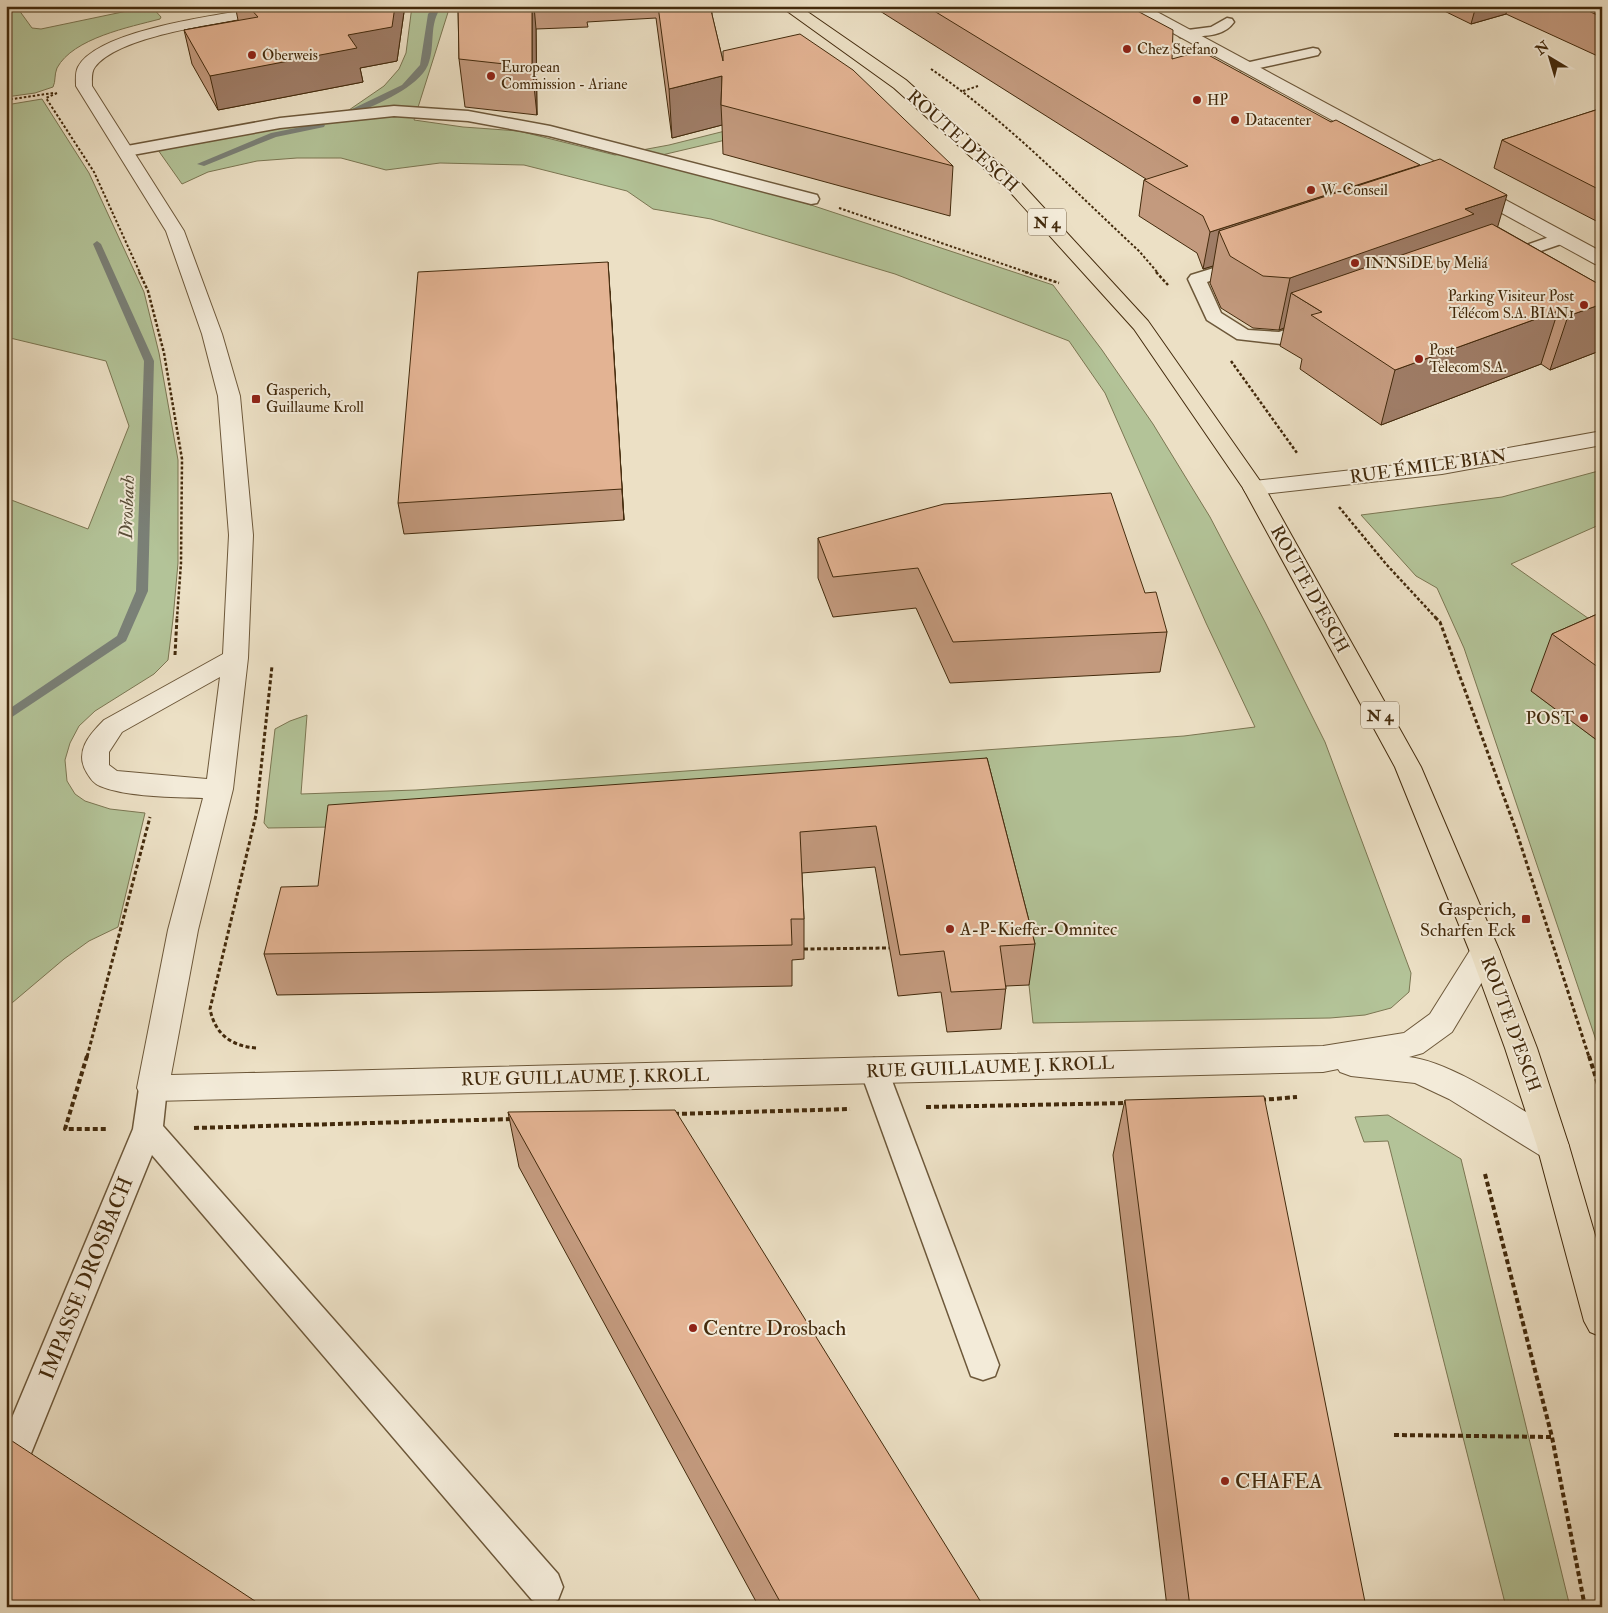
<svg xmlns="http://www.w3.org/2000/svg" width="1608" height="1613" font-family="'IM FELL Double Pica',serif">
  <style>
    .green { fill: #b3c398; stroke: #7b7652 }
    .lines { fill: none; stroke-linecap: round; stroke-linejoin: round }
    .stream { fill: #7a8077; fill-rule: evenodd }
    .service-casing { stroke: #6d583a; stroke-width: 3 }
    .minor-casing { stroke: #6d583a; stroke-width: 2 }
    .primary-casing { stroke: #432a0c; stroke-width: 2 }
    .path-far3 { stroke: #432a0c; stroke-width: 2; stroke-dasharray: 2.5 2; stroke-linecap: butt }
    .path-far2 { stroke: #432a0c; stroke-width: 2.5; stroke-dasharray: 3 2; stroke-linecap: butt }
    .path-far1 { stroke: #432a0c; stroke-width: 3; stroke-dasharray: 4 2.5; stroke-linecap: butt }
    .path { stroke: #432a0c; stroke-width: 4; stroke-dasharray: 5 3; stroke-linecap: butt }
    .service { fill: #f3ebd9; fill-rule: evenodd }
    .minor { fill: #f3ebd9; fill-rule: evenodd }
    .primary { fill: #ece0c5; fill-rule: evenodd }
    .wall { fill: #c39a7e; stroke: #432a0c }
    .shaded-wall { fill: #9f7d67; stroke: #432a0c }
    .building { fill: #e3b393; stroke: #432a0c }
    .poi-dot { fill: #8f2418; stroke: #f3ebd9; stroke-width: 2 }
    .labels { text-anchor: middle; stroke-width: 4; stroke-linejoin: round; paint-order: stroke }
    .far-poi-label { font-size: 15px; fill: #432a0c; stroke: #f3ebd9; text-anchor: start }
    .shield { fill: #f3ebd9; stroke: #78644a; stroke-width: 1 }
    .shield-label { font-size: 16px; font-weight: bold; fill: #432a0c }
    .street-label { font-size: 18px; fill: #432a0c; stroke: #f3ebd9 }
    .poi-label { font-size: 18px; fill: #432a0c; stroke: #f3ebd9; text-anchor: end }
    .water-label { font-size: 19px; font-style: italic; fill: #5a4e39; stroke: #f3ebd9 }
    .near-street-label { font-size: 21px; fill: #432a0c; stroke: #f3ebd9 }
    .near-poi-label { font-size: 21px; fill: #432a0c; stroke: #f3ebd9; text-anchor: start }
  </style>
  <rect width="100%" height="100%" fill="#ece0c5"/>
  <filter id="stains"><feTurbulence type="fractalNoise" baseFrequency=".004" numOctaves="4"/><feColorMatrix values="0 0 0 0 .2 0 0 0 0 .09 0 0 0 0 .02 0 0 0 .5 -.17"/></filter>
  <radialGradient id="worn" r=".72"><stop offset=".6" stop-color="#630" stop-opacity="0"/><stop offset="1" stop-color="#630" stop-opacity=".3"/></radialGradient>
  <!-- green -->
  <g class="green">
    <path d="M 6,6 L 16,6 L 32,28 L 41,29 L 151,6 L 161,17 L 160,19 C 130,27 73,38 57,68 C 54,75 56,81 53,87 L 35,93 L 6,97 Z"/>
    <path d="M 412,6 L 450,6 L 414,120 L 463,127 L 519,131 L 615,155 L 669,145 L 841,102 L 874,105 L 645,159 L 805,203 L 1053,285 L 1102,350 L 1153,424 L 1210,517 L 1265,622 L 1325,742 L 1411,973 L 1409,992 L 1391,1008 L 1365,1015 L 1330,1018 L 1033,1023 L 1029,985 L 983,799 L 664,822 L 268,828 L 264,823 L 275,729 L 290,721 L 307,715 L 301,794 L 416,790 L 1184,736 L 1255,727 L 1206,623 L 1105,393 L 1069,341 L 895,274 L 711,219 L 653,209 L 627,191 L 524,165 L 440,163 L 386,170 L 341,158 L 297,158 L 257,161 L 208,172 L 182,184 L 158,150 L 322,121 L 349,110 L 384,86 L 399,69 L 406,53 Z"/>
    <path d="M 42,99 L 89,173 L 144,292 L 159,353 L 178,460 L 178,563 L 173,619 L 168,660 L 154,674 L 95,711 L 79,726 L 70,743 L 65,760 L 67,781 L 75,794 L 85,801 L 110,809 L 145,813 L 118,927 L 89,941 L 64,959 L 6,1008 L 6,498 L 88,529 L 129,426 L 106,361 L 6,337 L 6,105 Z"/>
    <path d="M 1602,470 L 1602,527 L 1599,525 L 1511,564 L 1602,628 L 1531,691 L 1602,744 L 1602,1058 L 1464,648 L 1437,588 L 1416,576 L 1361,515 L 1502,497 Z"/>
    <path d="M 1388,1115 L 1461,1159 L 1570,1607 L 1506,1607 L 1388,1141 L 1364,1142 L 1355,1117 Z"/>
  </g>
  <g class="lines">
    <!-- stream -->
    <g class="stream">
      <path d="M 435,6 L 442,6 C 428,24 436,45 428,65 C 418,88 378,103 356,114 L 350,114 L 350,110 L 402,85 L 420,65 L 428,14 Z"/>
      <path d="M 321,123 L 325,125 L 324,127 L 276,137 L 204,166 L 197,164 L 271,133 Z"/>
      <path d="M 97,241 L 101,244 L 154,361 L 148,591 L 126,641 L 6,721 L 6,711 L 117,636 L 136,591 L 144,361 L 93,244 Z"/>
    </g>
    <defs>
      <g id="service">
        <path d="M 1227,18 L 1232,19 L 1234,22 C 1223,38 1202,35 1185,38 L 1180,37 L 1178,34 L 1180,31 L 1211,27 Z"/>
        <path d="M 1313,48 L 1318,49 L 1320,52 L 1318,55 L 1246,71 L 1241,70 L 1239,67 L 1241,64 Z"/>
        <path d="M 394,106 L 468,111 L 550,126 L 817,195 L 819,199 L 817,203 L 811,204 L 549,136 L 468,121 L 394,116 L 280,128 L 127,156 L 121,154 L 119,151 L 121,148 L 127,146 L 280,118 Z"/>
        <path d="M 1561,233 L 1567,234 L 1570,238 L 1567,242 L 1503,264 L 1497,263 L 1494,259 L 1497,255 Z"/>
        <path d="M 1243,259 L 1249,260 L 1252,264 L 1249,268 L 1207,282 L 1221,313 L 1248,330 L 1279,332 L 1314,320 L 1321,322 L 1323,326 L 1321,330 L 1281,344 L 1237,339 L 1207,320 L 1188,279 L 1191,275 Z"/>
        <path d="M 874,1058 L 884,1062 L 888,1070 L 999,1365 L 995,1376 L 983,1380 L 971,1376 L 967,1365 L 860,1070 L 864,1062 Z"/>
        <path d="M 153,1076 L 163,1080 L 167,1088 L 163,1126 L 558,1574 L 563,1587 L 558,1600 L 545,1605 L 532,1600 L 152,1155 L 21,1478 L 9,1482 L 6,1481 L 6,1432 L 133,1129 L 139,1088 L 143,1080 Z"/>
      </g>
      <g id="minor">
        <path d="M 273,6 L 312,6 L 309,9 L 304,11 C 257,18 123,30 95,67 C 91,72 92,80 92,86 L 184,231 L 222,334 L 240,396 L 253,535 L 248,658 L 233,789 L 198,930 L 171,1075 L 1323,1046 L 1404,1033 L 1430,1014 L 1474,944 L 1485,941 L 1496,944 L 1500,952 L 1452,1032 L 1423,1053 L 1409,1057 C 1454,1062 1524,1112 1565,1136 L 1569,1146 L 1565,1156 L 1553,1160 L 1541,1156 L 1449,1099 L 1415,1083 L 1351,1076 L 1340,1072 L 1338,1069 L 1323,1072 L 153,1101 L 142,1097 L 137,1088 L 168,930 L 203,798 C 174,797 126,797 100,786 C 94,784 90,778 87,773 C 74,752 89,735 104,720 L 223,654 L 229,535 L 218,396 L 202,334 L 166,231 L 76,86 C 76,80 75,73 78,67 C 98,28 231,13 273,6 ZM 220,677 L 207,779 L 117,771 L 109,765 L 109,752 L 122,732 Z"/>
        <path d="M 1126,6 L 1146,6 L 1602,252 L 1602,266 L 1595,264 L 1129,9 Z"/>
        <path d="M 1602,431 L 1602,445 L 1442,474 L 1254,495 L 1246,493 L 1243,488 L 1246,483 L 1254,481 L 1442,460 Z"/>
      </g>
      <path id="primary" d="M 780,6 L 799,6 L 906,80 L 1022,184 L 1148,321 L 1265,488 L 1421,767 L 1500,952 L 1537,1048 L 1569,1146 L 1602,1259 L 1602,1337 L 1590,1332 L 1584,1321 L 1537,1146 L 1505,1048 L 1470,952 L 1395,767 L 1243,488 L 1134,329 L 1010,192 L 894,88 Z"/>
    </defs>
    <!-- service casing -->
    <use href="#service" class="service-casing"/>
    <!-- minor casing -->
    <use href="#minor" class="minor-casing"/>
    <!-- primary casing -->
    <use href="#primary" class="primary-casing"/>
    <!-- path-far3 -->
    <g class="path-far3">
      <path d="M 931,69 C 1007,121 1072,189 1139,251 L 1158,273"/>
      <path d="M 963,91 L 978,86"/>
      <path d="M 57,93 L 46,98 L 94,172 L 140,273"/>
      <path d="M 6,100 L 53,93"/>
      <path d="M 839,208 L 1029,273"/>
    </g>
    <!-- path-far2 -->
    <g class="path-far2">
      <path d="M 139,272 L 148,291 L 164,353 L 182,459 L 181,563 L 177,618"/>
      <path d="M 1025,272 L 1059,283"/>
      <path d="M 1156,272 L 1168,285"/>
      <path d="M 1231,361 L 1297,453"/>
      <path d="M 1339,507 L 1386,564 L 1436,618"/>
    </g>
    <!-- path-far1 -->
    <g class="path-far1">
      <path d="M 1435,617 L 1440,622 L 1516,830 L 1589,1057"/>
      <path d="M 175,655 L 177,617"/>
      <path d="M 804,949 L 889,948"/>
      <path d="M 256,1048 C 231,1046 215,1034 210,1009 L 256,815 L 272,666"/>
      <path d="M 87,1057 L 150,817"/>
    </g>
    <!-- path -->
    <g class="path">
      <path d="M 87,1056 L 65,1129 L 108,1129"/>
      <path d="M 1589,1056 L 1602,1097"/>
      <path d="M 1261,1100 L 1297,1097"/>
      <path d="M 926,1107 L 1127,1103"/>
      <path d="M 674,1114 L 850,1109"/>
      <path d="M 194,1128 L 513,1119"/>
      <path d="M 1485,1174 L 1552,1437 L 1585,1607"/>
      <path d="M 1394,1435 L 1552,1437"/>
    </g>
    <!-- service -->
    <use href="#service" class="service"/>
    <!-- minor -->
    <use href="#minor" class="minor"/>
    <!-- primary -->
    <use href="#primary" class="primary"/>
  </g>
  <!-- wall -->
  <g class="wall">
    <path d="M 224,6 L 403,6 L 404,12 L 397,61 L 360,68 L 363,82 L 218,110 L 192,64 L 184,30 L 238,20 L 236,10 L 229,11 Z"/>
    <path d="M 458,6 L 712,6 L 712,15 L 723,61 L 953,166 L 950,216 L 723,154 L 722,125 L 672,138 L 656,18 L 587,22 L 588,27 L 536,29 L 537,115 L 465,107 L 459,59 Z"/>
    <path d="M 872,6 L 1128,6 L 1172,59 L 1331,122 L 1420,166 L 1498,227 L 1602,286 L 1602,350 L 1550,370 L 1541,364 L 1381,425 L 1300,369 L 1302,359 L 1280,346 L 1284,328 L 1279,330 L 1253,328 L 1221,308 L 1210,283 L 1213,266 L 1203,269 L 1197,253 L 1139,216 L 1144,180 L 1146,179 Z"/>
    <path d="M 1434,6 L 1602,6 L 1602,58 L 1506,14 L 1471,24 Z"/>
    <path d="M 1602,108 L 1602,224 L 1494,168 L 1502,140 Z"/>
    <path d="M 610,291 L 624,520 L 404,534 L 398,503 Z"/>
    <path d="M 818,538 L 1145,593 L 1167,632 L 1160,672 L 950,683 L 916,608 L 833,617 L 818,578 Z"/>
    <path d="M 1602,612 L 1602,744 L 1531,691 L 1552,634 Z"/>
    <path d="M 987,758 L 1035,944 L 1029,985 L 1006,986 L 1001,1029 L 947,1032 L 941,992 L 898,996 L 875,867 L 802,873 L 804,919 L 804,959 L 792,960 L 792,986 L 277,995 L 264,954 L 318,886 Z"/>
    <path d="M 1125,1100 L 1366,1607 L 1167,1607 L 1113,1155 Z"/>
    <path d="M 508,1112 L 984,1607 L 759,1607 L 519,1167 Z"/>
  </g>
  <!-- shaded-wall -->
  <g class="shaded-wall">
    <path d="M 228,6 L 235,6 L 236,10 L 229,11 Z"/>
    <path d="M 395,6 L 403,6 L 404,12 L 397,61 L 360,68 L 363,82 L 218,110 L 210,76 L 348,35 Z"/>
    <path d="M 532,6 L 534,6 L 536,29 L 537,115 L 532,67 Z"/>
    <path d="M 1476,6 L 1508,6 L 1506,14 L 1471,24 Z"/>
    <path d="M 722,76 L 721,105 L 722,125 L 672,138 L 669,89 Z"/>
    <path d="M 1420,165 L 1411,200 L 1219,231 L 1213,266 L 1203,269 L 1210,232 Z"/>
    <path d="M 1507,195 L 1492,246 L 1322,312 L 1291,293 L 1284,328 L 1279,330 L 1290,278 L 1465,209 Z"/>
    <path d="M 608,262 L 610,291 L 624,520 L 622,489 Z"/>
    <path d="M 1602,304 L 1602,350 L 1550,370 L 1568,316 Z"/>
    <path d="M 1558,311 L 1541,364 L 1381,425 L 1395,370 Z"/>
  </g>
  <!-- building -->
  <g class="building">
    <path d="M 248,6 L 395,6 L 392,27 L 348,35 L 357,48 L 210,76 L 184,30 L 258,17 Z"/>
    <path d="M 458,6 L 532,6 L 532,67 L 459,59 Z"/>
    <path d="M 658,6 L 710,6 L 723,61 L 723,51 L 800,34 L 853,70 L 953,166 L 721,105 L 722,76 L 669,89 Z"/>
    <path d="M 926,6 L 1128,6 L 1173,30 L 1172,59 L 1201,51 L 1331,122 L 1336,120 L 1420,165 L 1210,232 L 1203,216 L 1144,180 L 1188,166 Z"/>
    <path d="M 1577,6 L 1602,6 L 1602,17 Z"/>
    <path d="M 1602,108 L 1602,191 L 1502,140 Z"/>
    <path d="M 1440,159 L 1507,195 L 1465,209 L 1474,214 L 1290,278 L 1263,276 L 1230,256 L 1219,231 Z"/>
    <path d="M 1492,224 L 1602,286 L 1602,304 L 1568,316 L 1558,311 L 1395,370 L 1311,315 L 1322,312 L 1291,293 Z"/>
    <path d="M 608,262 L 622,489 L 398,503 L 418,272 Z"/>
    <path d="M 1111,493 L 1145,593 L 1156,592 L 1167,632 L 953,642 L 918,568 L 833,577 L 818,538 L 944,504 Z"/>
    <path d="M 1602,612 L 1602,670 L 1552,634 Z"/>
    <path d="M 987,758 L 1035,944 L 1000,946 L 1006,989 L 951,992 L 944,951 L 900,955 L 876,826 L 800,832 L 804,919 L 791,919 L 792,945 L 264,954 L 281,887 L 318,886 L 328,805 Z"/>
    <path d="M 1264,1096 L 1366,1607 L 1190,1607 L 1125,1100 Z"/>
    <path d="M 675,1110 L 984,1607 L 783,1607 L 508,1112 Z"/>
    <path d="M 6,1437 L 264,1607 L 6,1607 Z"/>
  </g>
  <!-- markers -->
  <g class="poi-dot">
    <circle cx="1127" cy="49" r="5"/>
    <circle cx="252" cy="55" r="5"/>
    <circle cx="491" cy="76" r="5"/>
    <circle cx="1197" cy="100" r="5"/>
    <circle cx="1235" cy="120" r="5"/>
    <circle cx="1311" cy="190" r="5"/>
    <circle cx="1355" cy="263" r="5"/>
    <circle cx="1584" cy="305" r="5"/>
    <circle cx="1419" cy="359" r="5"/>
    <rect x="251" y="394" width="10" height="10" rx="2.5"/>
    <circle cx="1584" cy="718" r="5"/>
    <rect x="1521" y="914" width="10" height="10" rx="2.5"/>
    <circle cx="950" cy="929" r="5"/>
    <circle cx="693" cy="1328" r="5"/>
    <circle cx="1225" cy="1481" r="5"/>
  </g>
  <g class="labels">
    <!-- far-poi labels -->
    <g class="far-poi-label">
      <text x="1137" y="54">Chez Stefano</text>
      <text x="262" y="60">Oberweis</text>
      <text x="501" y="72">European<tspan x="501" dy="17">Commission - Ariane</tspan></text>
      <text x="1207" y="105">HP</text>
      <text x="1245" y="125">Datacenter</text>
      <text x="1321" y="195">W-Conseil</text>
      <text x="1365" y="268">INNSiDE by Meliá</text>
      <text x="1574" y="301" text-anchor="end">Parking Visiteur Post<tspan x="1574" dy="17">Télécom S.A. BIAN1</tspan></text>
      <text x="1429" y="355">Post<tspan x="1429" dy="17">Telecom S.A.</tspan></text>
      <text x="266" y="395">Gasperich,<tspan x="266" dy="17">Guillaume Kroll</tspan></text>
    </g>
    <!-- shield labels -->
    <g class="shield">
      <rect x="1028" y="208.5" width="38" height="27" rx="4"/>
      <rect x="1361" y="701.5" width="38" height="27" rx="4"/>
    </g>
    <g class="shield-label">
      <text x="1047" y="228">N 4</text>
      <text x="1380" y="721">N 4</text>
    </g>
    <!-- street labels -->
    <g class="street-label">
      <text transform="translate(963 141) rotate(42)" y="6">ROUTE D'ESCH</text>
      <text transform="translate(1428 466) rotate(-8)" y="6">RUE ÉMILE BIAN</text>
      <text transform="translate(1310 589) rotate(61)" y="6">ROUTE D'ESCH</text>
      <text transform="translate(1511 1024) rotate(70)" y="6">ROUTE D'ESCH</text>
      <text transform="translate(990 1067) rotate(-2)" y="6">RUE GUILLAUME J. KROLL</text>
      <text transform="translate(585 1077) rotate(-1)" y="6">RUE GUILLAUME J. KROLL</text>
    </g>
    <!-- poi labels -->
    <g class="poi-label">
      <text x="1574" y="724">POST</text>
      <text x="1516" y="915">Gasperich,<tspan x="1516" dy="21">Scharfen Eck</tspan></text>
      <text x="960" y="935" text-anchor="start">A-P-Kieffer-Omnitec</text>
    </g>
    <!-- water labels -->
    <g class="water-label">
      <text transform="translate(126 507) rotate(-88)" y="7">Drosbach</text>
    </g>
    <!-- near-street labels -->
    <g class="near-street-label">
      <text transform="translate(86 1278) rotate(-68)" y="7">IMPASSE DROSBACH</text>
    </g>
    <!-- near-poi labels -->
    <g class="near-poi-label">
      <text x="703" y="1335">Centre Drosbach</text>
      <text x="1235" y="1488">CHAFEA</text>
    </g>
  </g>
  <!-- margin -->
  <rect width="1608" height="1613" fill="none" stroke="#ece0c5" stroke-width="25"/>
  <rect x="8" y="8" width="1593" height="1598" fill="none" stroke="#432a0c" stroke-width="2.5"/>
  <rect x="12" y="12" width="1583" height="1588" fill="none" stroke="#432a0c"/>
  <!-- north arrow -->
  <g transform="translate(1550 58) rotate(322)" stroke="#f3ebd9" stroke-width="4" paint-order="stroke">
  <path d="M0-4L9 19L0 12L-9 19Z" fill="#432a0c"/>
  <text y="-8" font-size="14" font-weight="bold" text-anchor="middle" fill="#432a0c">N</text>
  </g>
  <rect width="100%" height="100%" filter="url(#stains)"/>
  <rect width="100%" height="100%" fill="url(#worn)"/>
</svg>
